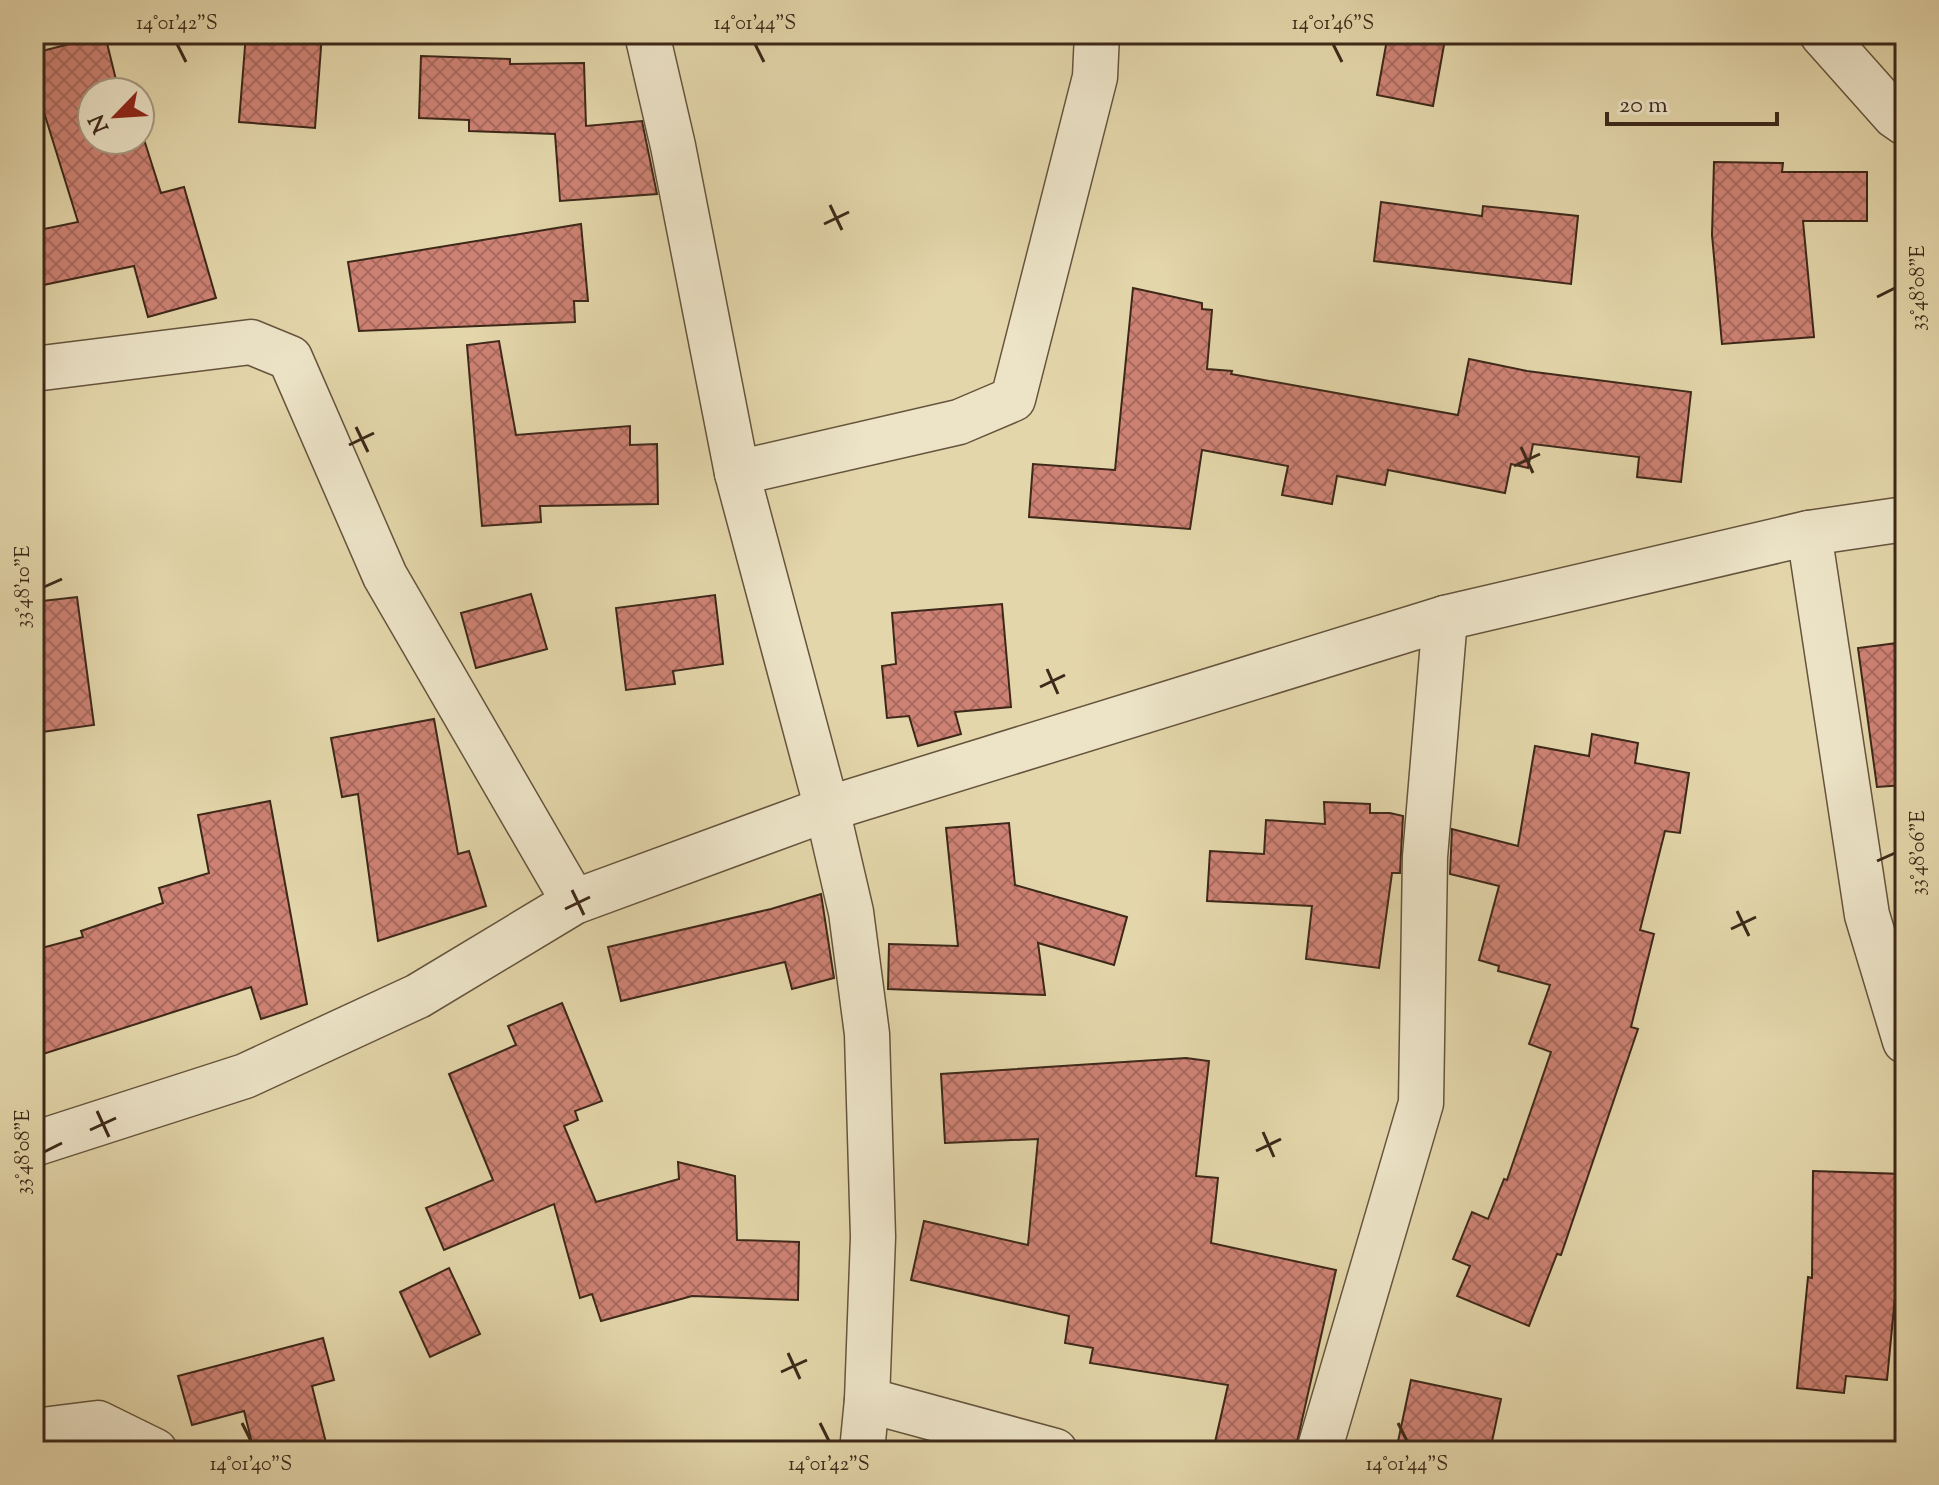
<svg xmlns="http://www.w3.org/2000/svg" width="1939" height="1485" font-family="'Sorts Mill Goudy',serif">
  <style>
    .building { fill: url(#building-cross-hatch); stroke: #3d2819; stroke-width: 2 }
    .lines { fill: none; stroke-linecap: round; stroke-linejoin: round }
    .minor-casing { stroke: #66543d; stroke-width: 47 }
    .minor { stroke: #ede4c8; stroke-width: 44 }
    .ticks { fill: none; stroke: #3d2819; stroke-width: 3 }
    .neatline { fill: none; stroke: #3d2819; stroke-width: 3 }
    .ticks-label { font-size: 20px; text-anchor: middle; fill: #3d2819 }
  </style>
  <defs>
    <pattern id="building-cross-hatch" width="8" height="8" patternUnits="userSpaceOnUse" patternTransform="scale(2)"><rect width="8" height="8" fill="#ce8274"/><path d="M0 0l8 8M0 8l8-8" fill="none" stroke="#a86a5e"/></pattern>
  </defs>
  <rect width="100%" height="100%" fill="#e3d6aa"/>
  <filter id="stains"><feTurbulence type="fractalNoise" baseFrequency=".0025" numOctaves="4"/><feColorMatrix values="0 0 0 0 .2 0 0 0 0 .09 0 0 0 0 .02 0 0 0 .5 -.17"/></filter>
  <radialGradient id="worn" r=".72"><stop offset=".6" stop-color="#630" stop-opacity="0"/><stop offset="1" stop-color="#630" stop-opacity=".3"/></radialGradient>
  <!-- building -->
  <g class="building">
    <path d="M 246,34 L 322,34 L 315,128 L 239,122 Z"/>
    <path d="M 1388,34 L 1446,34 L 1433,106 L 1377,95 Z"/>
    <path d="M 105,35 L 119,92 L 92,92 L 92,140 L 140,140 L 141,130 L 161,193 L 184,187 L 216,298 L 148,317 L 134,266 L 34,287 L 34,231 L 78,222 L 42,106 L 34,108 L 34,53 Z"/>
    <path d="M 421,56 L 510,59 L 510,64 L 584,63 L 586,126 L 642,121 L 657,194 L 560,201 L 555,134 L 469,131 L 469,120 L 419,118 Z"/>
    <path d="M 1714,162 L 1783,163 L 1782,172 L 1867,172 L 1867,221 L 1803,221 L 1814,337 L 1722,344 L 1712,235 Z"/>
    <path d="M 1381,202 L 1482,216 L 1483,206 L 1578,216 L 1571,284 L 1374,261 Z"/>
    <path d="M 581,224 L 588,301 L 574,301 L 575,322 L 359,331 L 348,262 Z"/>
    <path d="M 1133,288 L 1202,303 L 1202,309 L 1212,310 L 1207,369 L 1232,371 L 1231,374 L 1458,415 L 1469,359 L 1527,371 L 1691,392 L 1681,482 L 1637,477 L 1639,457 L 1533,444 L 1528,468 L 1511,464 L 1505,493 L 1388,470 L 1385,485 L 1337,476 L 1332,504 L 1282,495 L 1288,466 L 1202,450 L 1190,529 L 1029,517 L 1033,464 L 1115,470 Z"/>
    <path d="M 499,341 L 516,435 L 630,426 L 630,445 L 657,444 L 658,504 L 540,506 L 541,522 L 482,526 L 467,345 Z"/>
    <path d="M 531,594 L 547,649 L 476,668 L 461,613 Z"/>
    <path d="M 715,595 L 723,664 L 673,671 L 675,684 L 626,690 L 616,608 Z"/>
    <path d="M 77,597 L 94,725 L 34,733 L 34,602 Z"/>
    <path d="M 1002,604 L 1011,707 L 955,712 L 961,734 L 918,746 L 909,716 L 887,718 L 882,666 L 896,664 L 892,613 Z"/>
    <path d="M 1905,642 L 1905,785 L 1877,787 L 1858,648 Z"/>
    <path d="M 434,719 L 458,854 L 469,851 L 486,906 L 378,941 L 358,794 L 342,797 L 331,738 Z"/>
    <path d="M 1592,734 L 1638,743 L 1635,763 L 1689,773 L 1680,833 L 1665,831 L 1640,930 L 1654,934 L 1631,1027 L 1638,1029 L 1561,1255 L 1557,1254 L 1529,1326 L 1457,1296 L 1470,1266 L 1453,1259 L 1472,1212 L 1488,1219 L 1504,1179 L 1507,1180 L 1551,1052 L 1529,1044 L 1550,985 L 1498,971 L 1499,966 L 1479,960 L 1499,886 L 1450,874 L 1452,829 L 1518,846 L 1535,746 L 1589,756 Z"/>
    <path d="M 270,801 L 307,1004 L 261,1019 L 251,987 L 34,1057 L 34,950 L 83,937 L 81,931 L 163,903 L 159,888 L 209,873 L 198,815 Z"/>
    <path d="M 1324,802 L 1370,804 L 1370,813 L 1390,813 L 1403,816 L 1400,873 L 1392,873 L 1379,968 L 1306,959 L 1312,906 L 1207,901 L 1210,851 L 1264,854 L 1266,820 L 1325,824 Z"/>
    <path d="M 1009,823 L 1015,885 L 1127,917 L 1114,965 L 1038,943 L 1045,995 L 888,989 L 889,944 L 958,946 L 946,828 Z"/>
    <path d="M 821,894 L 834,978 L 792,989 L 785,962 L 621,1001 L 608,947 L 771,909 Z"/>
    <path d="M 562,1003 L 602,1101 L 575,1111 L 578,1120 L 564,1126 L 596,1202 L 679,1179 L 678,1162 L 735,1176 L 737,1240 L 799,1242 L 798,1300 L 692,1296 L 601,1321 L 592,1294 L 580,1298 L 554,1204 L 444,1250 L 426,1208 L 493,1180 L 449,1074 L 516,1045 L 508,1026 Z"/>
    <path d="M 1186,1058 L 1209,1061 L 1196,1176 L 1218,1178 L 1211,1243 L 1336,1270 L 1295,1451 L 1213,1451 L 1228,1385 L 1090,1363 L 1093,1348 L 1065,1343 L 1069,1316 L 911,1280 L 924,1221 L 1028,1245 L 1038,1139 L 945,1143 L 941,1074 Z"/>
    <path d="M 1813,1171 L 1903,1174 L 1902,1267 L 1898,1266 L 1887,1380 L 1846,1376 L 1844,1393 L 1797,1388 L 1808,1277 L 1812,1278 Z"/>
    <path d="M 449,1268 L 480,1334 L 430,1357 L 400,1292 Z"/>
    <path d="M 323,1338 L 334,1380 L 312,1386 L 328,1451 L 254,1451 L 244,1411 L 192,1425 L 178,1376 Z"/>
    <path d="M 1411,1380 L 1501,1399 L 1490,1451 L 1396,1451 Z"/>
  </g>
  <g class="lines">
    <defs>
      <g id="minor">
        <path d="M 647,34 L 673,146 L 737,473 L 827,809 L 851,912 L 867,1034 L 873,1237 L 867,1400 L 862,1451"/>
        <path d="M 1822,34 L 1895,116 L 1905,123"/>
        <path d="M 34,369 L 251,342 L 290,358 L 385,576 L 574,902"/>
        <path d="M 737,473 L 959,422 L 1013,399 L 1095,77 L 1097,34"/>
        <path d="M 1809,533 L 1867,915 L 1905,1041"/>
        <path d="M 34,1144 L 245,1076 L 418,996 L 574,902 L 827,809 L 1445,618 L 1809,533 L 1905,519"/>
        <path d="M 867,1400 L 1055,1451"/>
        <path d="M 34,1431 L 98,1423 L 155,1451"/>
        <path d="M 1319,1451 L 1421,1103 L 1425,857 L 1445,618"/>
      </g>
    </defs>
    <!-- minor casing -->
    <use href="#minor" class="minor-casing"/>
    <!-- minor -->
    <use href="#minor" class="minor"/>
  </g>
  <!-- ticks -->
  <path class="ticks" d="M 177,44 L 186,62M 755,44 L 764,62M 1333,44 L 1342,62M 830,205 L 842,230M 824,224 L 849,212M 1877,297 L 1895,288M 356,427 L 368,452M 349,445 L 374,433M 1521,447 L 1533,473M 1514,466 L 1540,454M 44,587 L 62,579M 1047,669 L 1058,694M 1040,687 L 1065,675M 1877,861 L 1895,853M 572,890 L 584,915M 565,909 L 590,897M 1737,911 L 1749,936M 1731,929 L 1756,917M 97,1111 L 109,1137M 90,1130 L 116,1118M 1263,1132 L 1274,1157M 1256,1151 L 1281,1139M 44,1152 L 62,1143M 788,1353 L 800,1379M 781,1372 L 807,1360M 242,1423 L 251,1441M 820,1423 L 829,1441M 1398,1423 L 1407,1441"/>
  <!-- margin -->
  <rect width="1939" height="1485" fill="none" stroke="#e3d6aa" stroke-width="88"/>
  <!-- north arrow -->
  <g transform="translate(116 116) rotate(245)"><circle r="38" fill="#ede4c8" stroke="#a79982" stroke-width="2"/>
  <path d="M0-6L14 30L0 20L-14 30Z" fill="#8f2418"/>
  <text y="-12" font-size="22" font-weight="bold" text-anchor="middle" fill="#3d2819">N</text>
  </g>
  <!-- scale -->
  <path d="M1607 112v12h170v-12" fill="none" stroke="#3d2819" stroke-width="4"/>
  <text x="1619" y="112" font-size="24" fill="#3d2819" stroke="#ede4c8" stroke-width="6" paint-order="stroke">20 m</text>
  <rect x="44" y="44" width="1851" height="1397" class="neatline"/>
  <g class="ticks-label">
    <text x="177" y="29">14°01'42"S</text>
    <text x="755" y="29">14°01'44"S</text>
    <text x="1333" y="29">14°01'46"S</text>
    <text transform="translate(1917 288) rotate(-90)" y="7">33°48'08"E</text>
    <text transform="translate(22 587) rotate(-90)" y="7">33°48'10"E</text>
    <text transform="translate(1917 853) rotate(-90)" y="7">33°48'06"E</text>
    <text transform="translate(22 1152) rotate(-90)" y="7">33°48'08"E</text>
    <text x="251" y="1470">14°01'40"S</text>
    <text x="829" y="1470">14°01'42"S</text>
    <text x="1407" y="1470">14°01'44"S</text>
  </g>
  <rect width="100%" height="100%" filter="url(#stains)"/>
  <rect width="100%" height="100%" fill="url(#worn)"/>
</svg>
